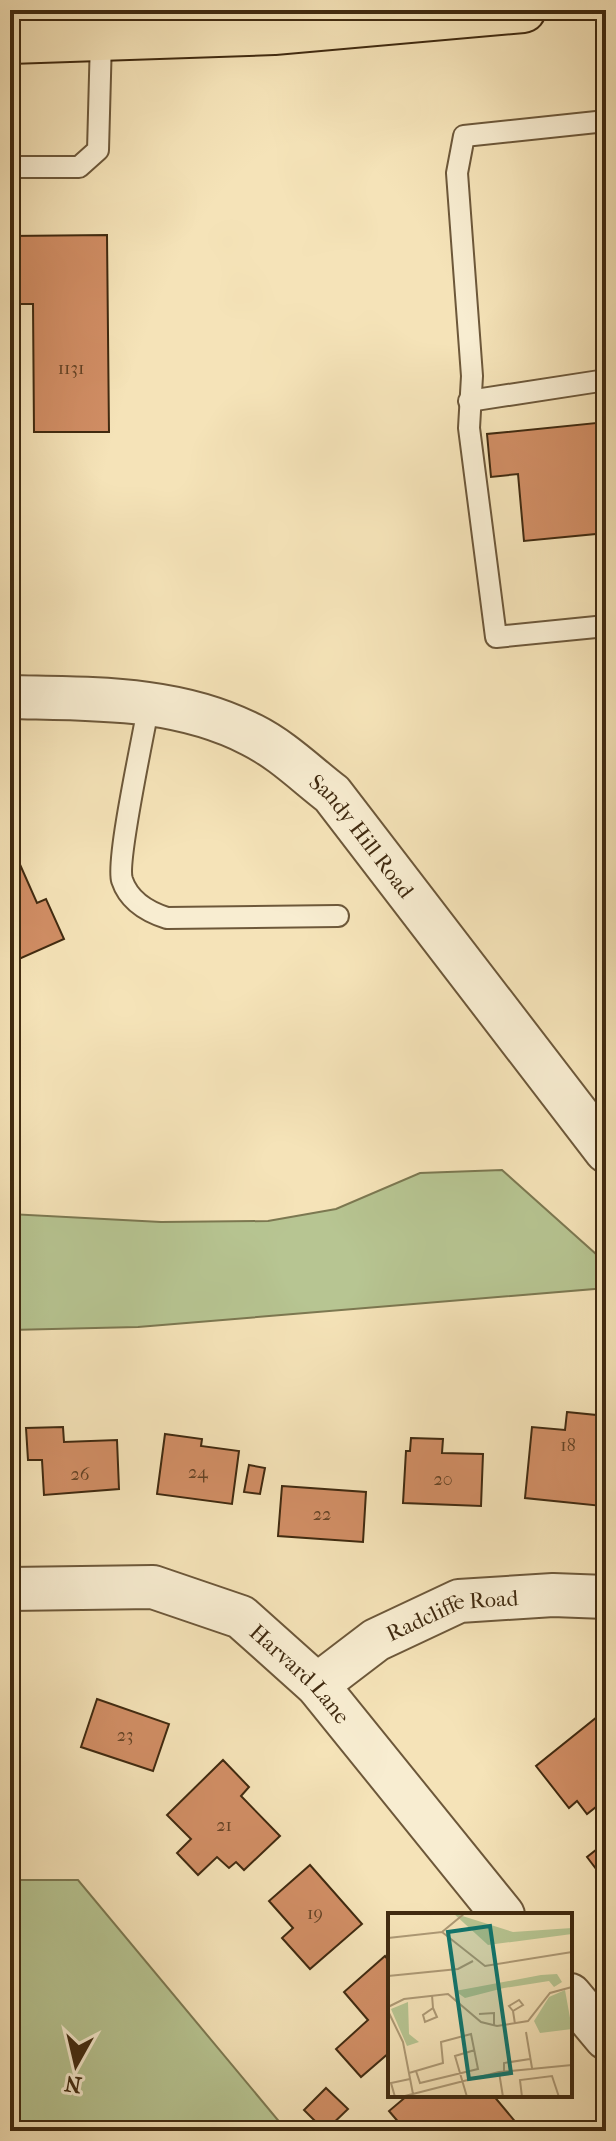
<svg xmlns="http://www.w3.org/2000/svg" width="616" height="2141" font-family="'IM FELL French Canon',serif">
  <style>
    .green { fill: #b7c592; stroke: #7c7851; stroke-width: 2 }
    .building { fill: #d18e65; stroke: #402a10; stroke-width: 2 }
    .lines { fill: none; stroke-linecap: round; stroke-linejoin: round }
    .service-casing { stroke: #6d583a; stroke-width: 24 }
    .minor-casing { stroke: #6d583a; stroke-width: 46 }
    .primary-casing { stroke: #402a10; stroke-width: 48 }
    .service { stroke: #f8edd1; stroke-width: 20 }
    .minor { stroke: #f8edd1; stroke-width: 42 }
    .primary { stroke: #f5e3b8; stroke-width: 44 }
    .labels { text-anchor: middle; stroke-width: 6; stroke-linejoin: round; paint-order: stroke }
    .number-label { font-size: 18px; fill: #644325 }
    .street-label { font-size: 22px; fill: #402a10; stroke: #f8edd1 }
    .inset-road { fill: none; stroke: #ad9975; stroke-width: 2 }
    .view { fill: #0f766e; fill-opacity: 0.15; stroke: #0f766e; stroke-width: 4 }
    .inset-edge { fill: none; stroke: #402a10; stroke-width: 4 }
  </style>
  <rect width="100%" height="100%" fill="#f5e3b8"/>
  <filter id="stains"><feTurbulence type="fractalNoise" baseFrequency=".0025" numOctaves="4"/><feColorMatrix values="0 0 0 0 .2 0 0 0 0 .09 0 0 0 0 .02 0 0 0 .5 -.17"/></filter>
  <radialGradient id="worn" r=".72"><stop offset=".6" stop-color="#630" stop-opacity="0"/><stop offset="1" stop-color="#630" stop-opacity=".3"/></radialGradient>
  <!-- green -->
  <g class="green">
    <path d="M 502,1170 L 606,1263 L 606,1288 L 138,1327 L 10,1330 L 10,1214 L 161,1222 L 268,1221 L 336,1209 L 420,1173 Z"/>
    <path d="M 10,1880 L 78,1880 L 287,2131 L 21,2131 L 10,2127 Z"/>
  </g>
  <!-- building -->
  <g class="building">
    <path d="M 107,235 L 109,432 L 34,432 L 33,304 L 10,304 L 10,236 Z"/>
    <path d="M 606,422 L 606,533 L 524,541 L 518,474 L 491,477 L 487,434 Z"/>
    <path d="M 10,842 L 37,903 L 46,899 L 64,939 L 10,963 Z"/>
    <path d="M 567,1412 L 606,1416 L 602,1506 L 525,1498 L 532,1427 L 565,1430 Z"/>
    <path d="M 63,1427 L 64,1442 L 117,1440 L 119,1489 L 44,1495 L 42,1460 L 28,1460 L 26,1428 Z"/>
    <path d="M 165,1434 L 202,1439 L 201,1446 L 239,1451 L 232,1504 L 157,1494 Z"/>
    <path d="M 411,1438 L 443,1439 L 442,1453 L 483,1454 L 481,1506 L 403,1503 L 406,1451 L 410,1451 Z"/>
    <path d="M 249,1465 L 265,1468 L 260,1494 L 244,1492 Z"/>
    <path d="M 282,1486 L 366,1492 L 363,1542 L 278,1536 Z"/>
    <path d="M 97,1699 L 169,1724 L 153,1771 L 81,1747 Z"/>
    <path d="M 597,1717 L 606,1729 L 606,1776 L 601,1780 L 606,1786 L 606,1799 L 587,1814 L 577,1801 L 569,1808 L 536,1766 Z"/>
    <path d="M 223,1760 L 249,1787 L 241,1796 L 280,1836 L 244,1870 L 236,1862 L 229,1868 L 217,1857 L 198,1875 L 177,1853 L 191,1839 L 167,1815 Z"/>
    <path d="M 606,1842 L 606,1882 L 587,1857 Z"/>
    <path d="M 310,1865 L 362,1924 L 310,1969 L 282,1938 L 293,1928 L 269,1901 Z"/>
    <path d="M 385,1956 L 390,1962 L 390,2052 L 361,2077 L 336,2049 L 368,2020 L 344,1992 Z"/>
    <path d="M 326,2088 L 348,2109 L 325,2131 L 304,2110 Z"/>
    <path d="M 408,2095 L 493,2095 L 523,2131 L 436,2131 L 429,2122 L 418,2131 L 406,2131 L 389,2111 Z"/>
  </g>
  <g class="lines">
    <defs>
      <g id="service">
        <path d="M 606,121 L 464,136 L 457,173 L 472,376 L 469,428 L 496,637 L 606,626"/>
        <path d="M 10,167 L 79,167 L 98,150 L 101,39"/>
        <path d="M 469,401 L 606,380"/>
        <path d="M 149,703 C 144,733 116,860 122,880 C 129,901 148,912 167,918 L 338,916"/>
      </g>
      <g id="minor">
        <path id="s1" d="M 10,697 C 92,699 177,696 252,735 C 282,750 306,774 332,794 L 606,1151"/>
        <path id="s2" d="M 10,1589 L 153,1587 L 241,1617 L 317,1685 L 503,1915"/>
        <path id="s3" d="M 317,1685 L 376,1640 L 459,1601 L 553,1595 L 606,1597"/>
        <path d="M 570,1995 L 606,2038"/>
      </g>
      <path id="primary" d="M 10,41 L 274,32 L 523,10"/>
    </defs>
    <!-- service casing -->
    <use href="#service" class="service-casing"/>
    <!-- minor casing -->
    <use href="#minor" class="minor-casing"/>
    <!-- primary casing -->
    <use href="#primary" class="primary-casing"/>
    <!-- service -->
    <use href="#service" class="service"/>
    <!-- minor -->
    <use href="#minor" class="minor"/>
    <!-- primary -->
    <use href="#primary" class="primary"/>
  </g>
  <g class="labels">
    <!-- number labels -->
    <g class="number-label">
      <text x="71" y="374">1131</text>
      <text x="568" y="1451">18</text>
      <text x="198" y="1478">24</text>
      <text x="80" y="1480">26</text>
      <text x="443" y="1485">20</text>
      <text x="322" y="1520">22</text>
      <text x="125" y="1741">23</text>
      <text x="224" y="1831">21</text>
      <text x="315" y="1919">19</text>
    </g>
    <!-- street labels -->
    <g class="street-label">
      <text dy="8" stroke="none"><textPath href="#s1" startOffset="398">Sandy Hill Road</textPath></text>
      <text dy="8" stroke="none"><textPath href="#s3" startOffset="156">Radcliffe Road</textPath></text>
      <text dy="8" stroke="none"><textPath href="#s2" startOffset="318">Harvard Lane</textPath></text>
    </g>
  </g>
  <!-- overview -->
  <g transform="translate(388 1913)">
    <rect width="184" height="184" fill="#f5e3b8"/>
    <path d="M 65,0 L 125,19 L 184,15 L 184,21 L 100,32 ZM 153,62 L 169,61 L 174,69 L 166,74 L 161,68 L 116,75 L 77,85 L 67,78 ZM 177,77 L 184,116 L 152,120 L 146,108 L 161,84 ZM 20,89 L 21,121 L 31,129 L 19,133 L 3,96 Z" fill="#b7c592"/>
    <path class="inset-road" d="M 109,0 L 184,1M 54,19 L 77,0M 0,25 L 54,19 L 97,53 L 184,39M 0,63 L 70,56 L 85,48M 44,82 L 45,95 L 35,102 L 37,109 L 49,104 L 45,95M 0,94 L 16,86 L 60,81 L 93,109 L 109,113 L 140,108 L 162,80 L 184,74M 0,98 L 15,129 L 25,181M 125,98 L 121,93 L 131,87 L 135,92 L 125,98 L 127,111M 91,101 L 106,100 L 106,113M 138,119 L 144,155M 111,159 L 115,184M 116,159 L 116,150 L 142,146M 21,160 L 55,150 L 53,129 L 83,121 L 90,156 L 32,170 L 28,158M 7,184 L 3,170 L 22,166M 13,184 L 111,159 L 184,152M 79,184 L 67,143 L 87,137M 134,184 L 132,167 L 164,163 L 171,184"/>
    <path class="view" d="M 102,13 L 123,160 L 81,166 L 60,19 Z"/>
    <rect width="184" height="184" class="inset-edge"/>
  </g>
  <!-- margin -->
  <rect width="616" height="2141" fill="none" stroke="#f5e3b8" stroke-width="40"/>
  <rect x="12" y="12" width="592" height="2117" fill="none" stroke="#402a10" stroke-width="4"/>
  <rect x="20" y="20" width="576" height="2101" fill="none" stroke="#402a10" stroke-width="2"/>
  <!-- north arrow -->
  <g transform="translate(76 2065) rotate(188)" stroke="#f8edd1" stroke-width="6" paint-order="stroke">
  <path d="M0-6L14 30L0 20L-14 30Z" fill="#402a10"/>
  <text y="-12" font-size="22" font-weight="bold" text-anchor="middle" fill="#402a10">N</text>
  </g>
  <rect width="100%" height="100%" filter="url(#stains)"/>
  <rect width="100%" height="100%" fill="url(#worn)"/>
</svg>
